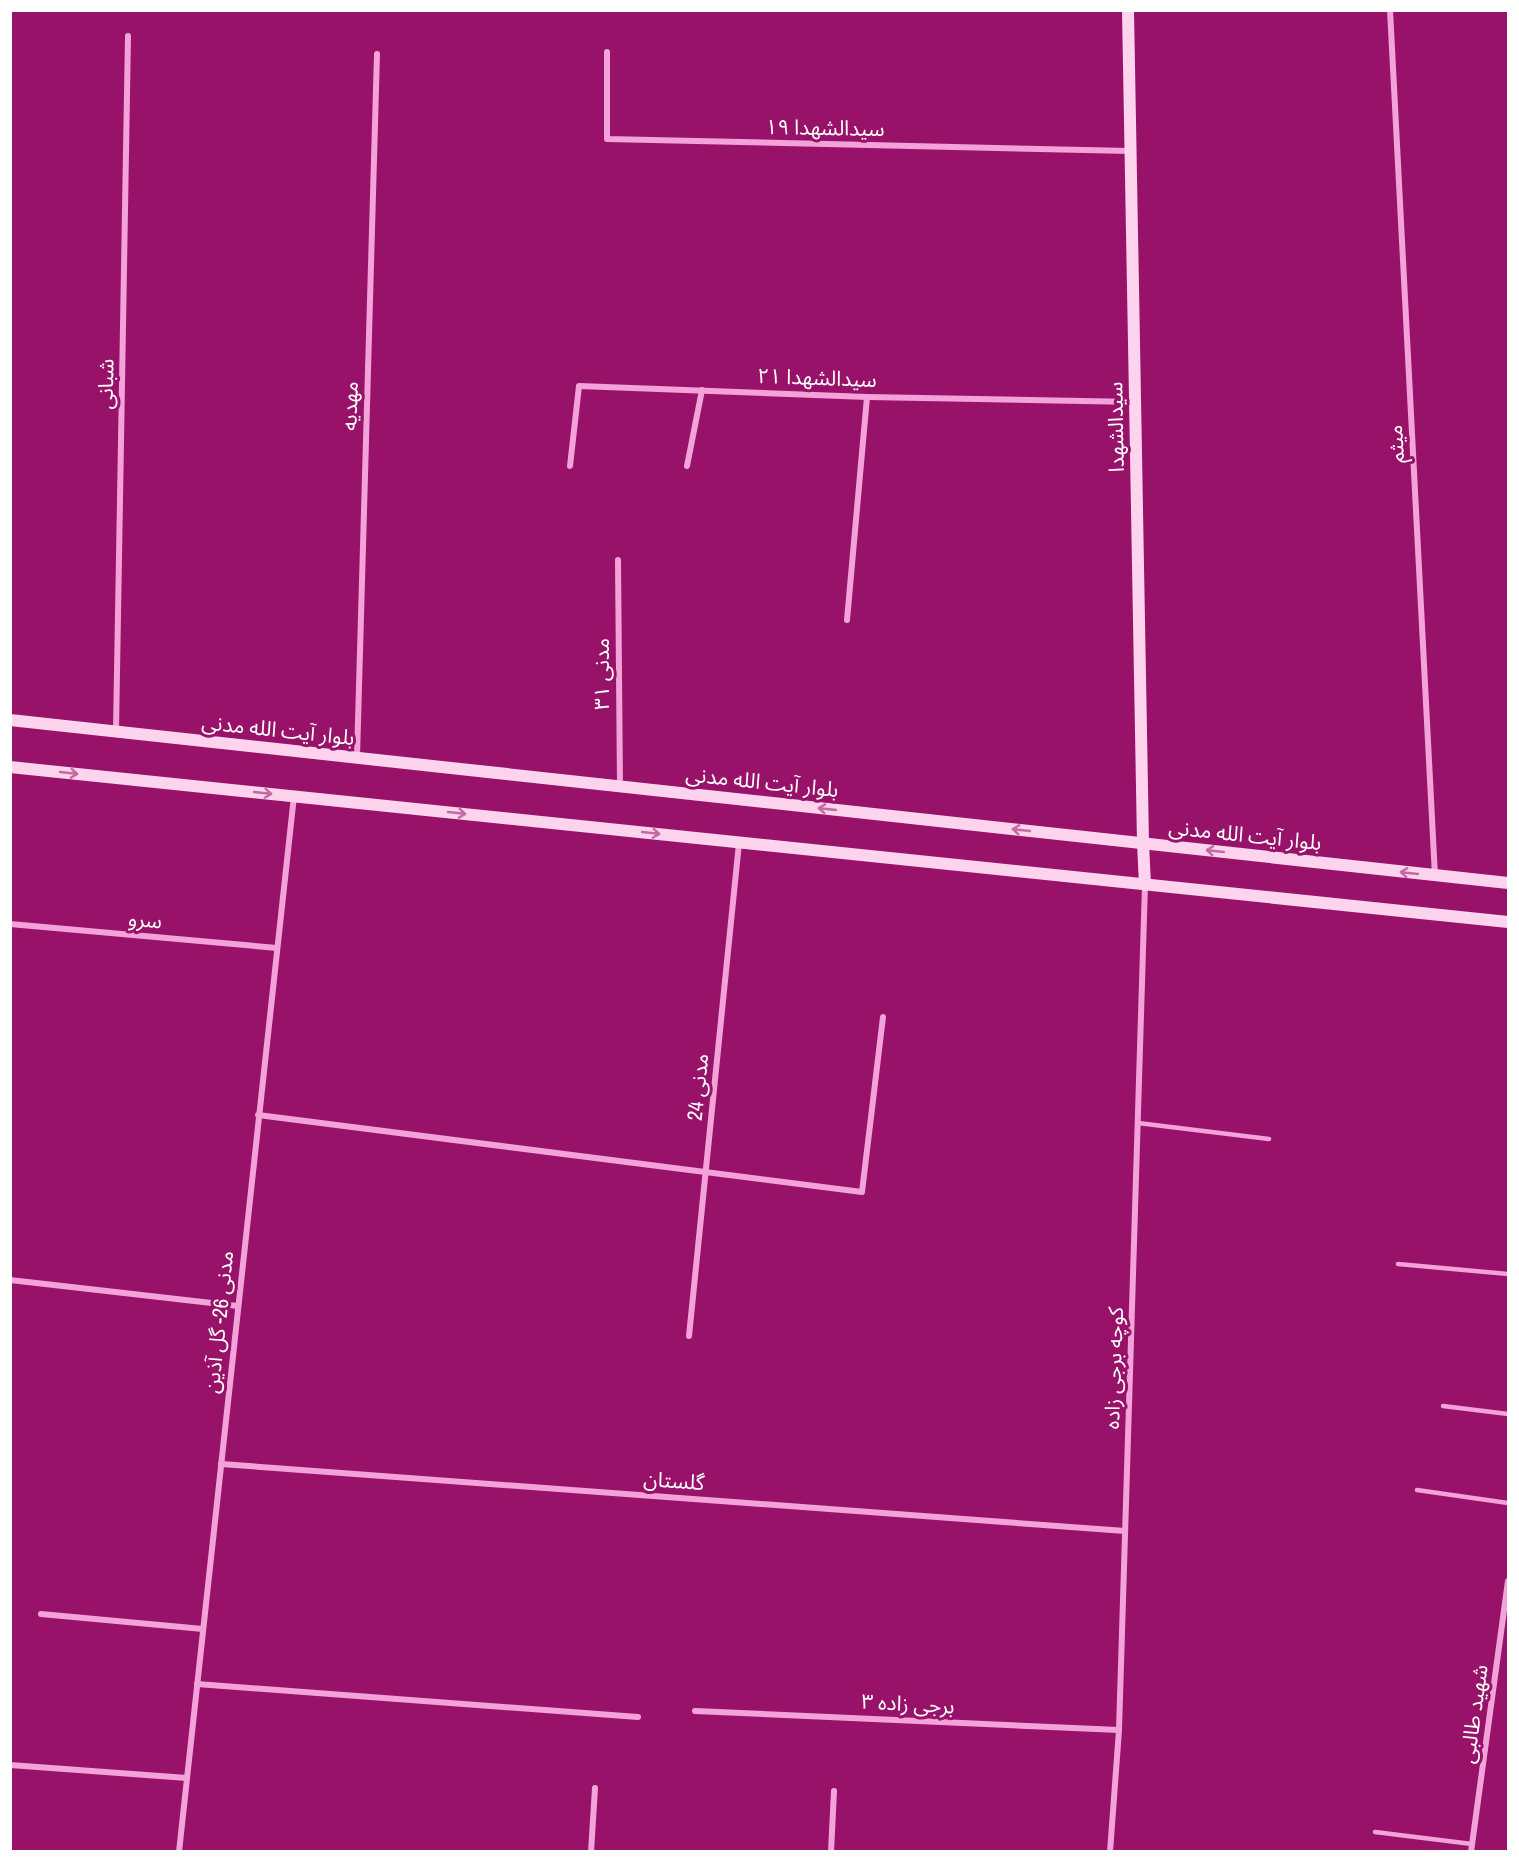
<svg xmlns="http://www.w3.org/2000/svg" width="1519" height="1862" font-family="'Archivo Narrow','Noto Sans Arabic',sans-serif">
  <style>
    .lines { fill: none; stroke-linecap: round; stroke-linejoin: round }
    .lane { stroke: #f3a3d9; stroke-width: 4.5 }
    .street { stroke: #f3a3d9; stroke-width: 6 }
    .secondary { stroke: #fdd3ee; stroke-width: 12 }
    .oneway { stroke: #c569a5 }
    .labels { text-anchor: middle; stroke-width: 6; stroke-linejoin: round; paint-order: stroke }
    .street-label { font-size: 21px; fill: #fff; stroke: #98126a }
  </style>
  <rect width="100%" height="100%" fill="#98126a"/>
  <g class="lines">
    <!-- lane -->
    <g class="lane">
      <path d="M 1138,1123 L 1269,1139"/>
      <path d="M 1398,1264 L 1508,1274"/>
      <path d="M 1443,1406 L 1508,1414"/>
      <path d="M 1417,1490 L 1508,1503"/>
      <path d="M 1375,1832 L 1472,1844"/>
    </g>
    <!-- street -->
    <g class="street">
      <path d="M 1390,10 L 1435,876"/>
      <path d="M 607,52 L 607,139 L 1130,151"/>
      <path d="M 570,466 L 579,386 L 867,397 L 1135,402"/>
      <path d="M 687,466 L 702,390"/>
      <path d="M 618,560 L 620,786"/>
      <path d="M 847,620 L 867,397"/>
      <path d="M 116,731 L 128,36"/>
      <path d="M 357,757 L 377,54"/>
      <path d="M 10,924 L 277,948"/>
      <path d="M 258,1115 L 862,1192 L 883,1017"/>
      <path d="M 10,1280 L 238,1306"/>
      <path d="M 689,1336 L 739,843"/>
      <path d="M 221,1464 L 1125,1531"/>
      <path d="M 41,1614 L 203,1629"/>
      <path d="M 197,1684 L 638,1717"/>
      <path d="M 695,1711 L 1119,1730"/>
      <path d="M 10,1765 L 187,1778"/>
      <path d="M 179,1852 L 294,796"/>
      <path d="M 591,1852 L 595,1788"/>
      <path d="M 831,1852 L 834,1791"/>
      <path d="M 1110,1852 L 1119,1730 L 1145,885"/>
      <path d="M 1471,1852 L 1508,1581"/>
    </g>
    <!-- secondary -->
    <g class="secondary">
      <path d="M 1128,10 L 1143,843 L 1145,885"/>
      <path d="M 10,720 L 1508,883"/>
      <path d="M 10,767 L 1508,922"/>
    </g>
  </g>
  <!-- one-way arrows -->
  <defs><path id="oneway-shaft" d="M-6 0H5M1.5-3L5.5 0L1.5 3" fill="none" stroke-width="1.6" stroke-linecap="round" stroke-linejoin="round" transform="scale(1.5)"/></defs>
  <g class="oneway">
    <use href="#oneway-shaft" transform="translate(69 773) rotate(6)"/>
    <use href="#oneway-shaft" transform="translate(263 793) rotate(6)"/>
    <use href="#oneway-shaft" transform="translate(827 809) rotate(-174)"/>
    <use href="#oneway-shaft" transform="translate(457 813) rotate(6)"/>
    <use href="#oneway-shaft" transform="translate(1021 830) rotate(-174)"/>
    <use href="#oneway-shaft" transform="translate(651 833) rotate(6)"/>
    <use href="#oneway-shaft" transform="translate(1215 851) rotate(-174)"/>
    <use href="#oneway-shaft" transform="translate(1409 873) rotate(-174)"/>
  </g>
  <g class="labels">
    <!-- street labels -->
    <g class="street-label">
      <text transform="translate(825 128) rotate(1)" y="7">سیدالشهدا ۱۹</text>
      <text transform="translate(817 378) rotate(2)" y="7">سیدالشهدا ۲۱</text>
      <text transform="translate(106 384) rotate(-89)" y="7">شبانی</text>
      <text transform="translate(350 406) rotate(-88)" y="7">مهدیه</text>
      <text transform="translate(1116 427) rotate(-91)" y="7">سیدالشهدا</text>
      <text transform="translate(1396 444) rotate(-93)" y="7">میثم</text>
      <text transform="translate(602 674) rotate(-90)" y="7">مدنی ۳۱</text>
      <text transform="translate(278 730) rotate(6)" y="7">بلوار آیت الله مدنی</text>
      <text transform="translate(762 782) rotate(6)" y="7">بلوار آیت الله مدنی</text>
      <text transform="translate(1245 835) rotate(6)" y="7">بلوار آیت الله مدنی</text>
      <text transform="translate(145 920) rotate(5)" y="7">سرو</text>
      <text transform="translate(698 1087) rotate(-84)" y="7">مدنی 24</text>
      <text transform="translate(219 1322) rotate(-84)" y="7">مدنی 26- گل آذین</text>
      <text transform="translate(1114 1368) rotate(-88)" y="7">کوچه برجى زاده</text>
      <text transform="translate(674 1481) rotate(4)" y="7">گلستان</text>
      <text transform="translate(908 1704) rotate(3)" y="7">برجی زاده ۳</text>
      <text transform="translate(1474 1714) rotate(-82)" y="7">شهید طالبی</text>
    </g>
  </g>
  <!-- border -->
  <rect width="1519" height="1862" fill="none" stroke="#ffffff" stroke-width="24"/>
</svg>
